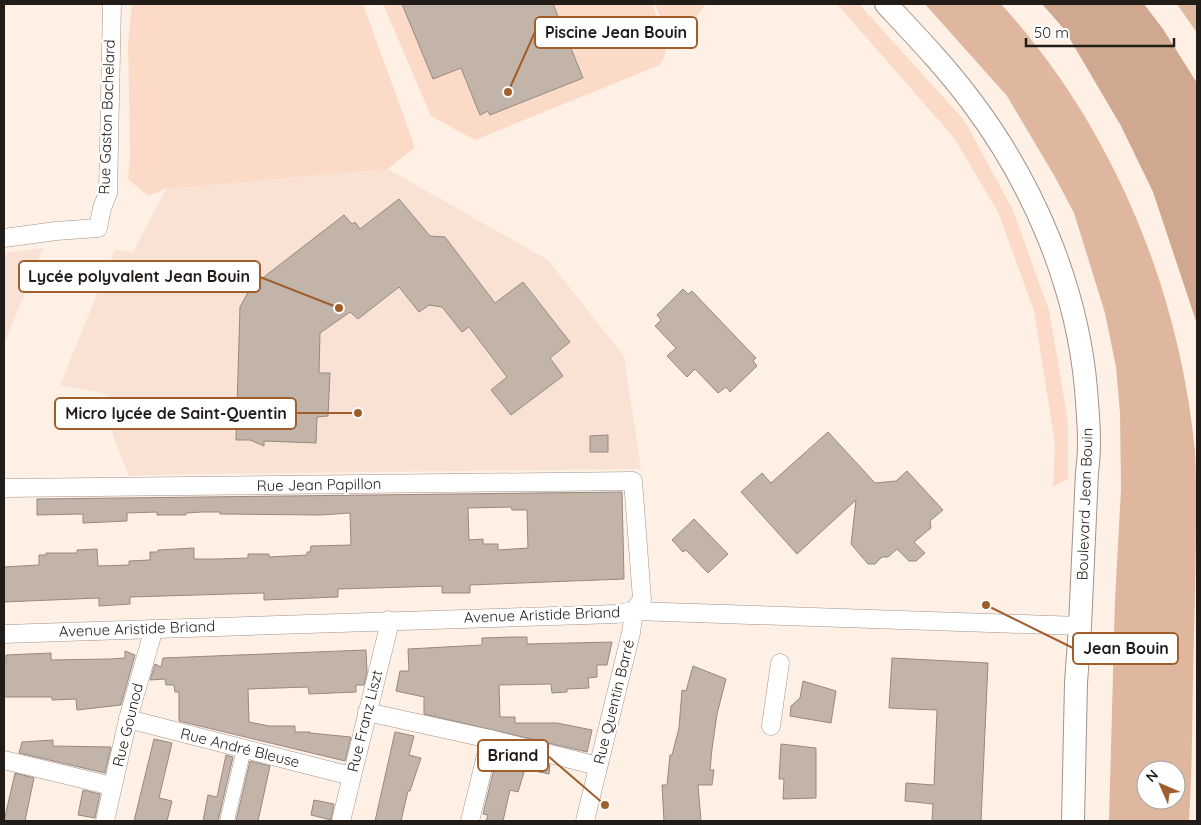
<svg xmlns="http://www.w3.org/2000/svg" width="1201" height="825" font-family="Quicksand,sans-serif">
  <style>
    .built { fill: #f9e2d4 }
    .green { fill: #fbdbc7 }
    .forest { fill: #deb79e; fill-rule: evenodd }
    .water { fill: #cfa88f }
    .building { fill: #c3b4aa; stroke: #978980; fill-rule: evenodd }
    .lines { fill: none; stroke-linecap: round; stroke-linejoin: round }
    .pedestrian-casing { stroke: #a1938a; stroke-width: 15 }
    .minor-casing { stroke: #a1938a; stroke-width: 19 }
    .tertiary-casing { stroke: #a1938a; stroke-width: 24 }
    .pedestrian { stroke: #fff; stroke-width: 14 }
    .minor { stroke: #fff; stroke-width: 18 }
    .tertiary { stroke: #fff; stroke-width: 22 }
    .labels { text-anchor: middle; stroke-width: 5; stroke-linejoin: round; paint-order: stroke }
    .street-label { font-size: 15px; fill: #221c19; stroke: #fff }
    .leader { fill: none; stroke: #a05e2c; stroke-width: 2 }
    .callout-dot { fill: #a05e2c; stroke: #fff; stroke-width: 2 }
    .callout { fill: #fff; stroke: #a05e2c; stroke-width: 2 }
    .callout-label { font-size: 16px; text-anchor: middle; font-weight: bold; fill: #221c19 }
  </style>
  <rect width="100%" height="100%" fill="#fff0e6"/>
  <!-- built -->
  <g class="built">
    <path d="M 388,169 L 548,260 L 624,356 L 641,469 L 181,474 L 129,476 L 113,436 L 107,394 L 60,385 L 115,250 L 133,252 L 166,189 Z"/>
    <path d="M 43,248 L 4,344 L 4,253 Z"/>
  </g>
  <!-- green -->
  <g class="green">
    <path d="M 132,4 L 363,4 L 415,147 L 388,169 L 166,189 L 148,196 L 128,179 L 130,155 L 128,43 Z"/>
    <path d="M 383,4 L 652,4 C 659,23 674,45 660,65 L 475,140 L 431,116 Z"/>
    <path d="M 655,4 L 706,4 L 674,50 Z"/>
    <path d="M 837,4 L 859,4 L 964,120 L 1012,208 L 1049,310 L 1068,421 L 1068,479 L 1053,487 L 1055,444 L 1034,311 L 998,212 L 954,138 Z"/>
  </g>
  <!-- forest -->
  <g class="forest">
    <path d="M 925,4 L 1001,4 C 1112,126 1179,287 1195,451 C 1196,470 1196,489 1196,508 C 1196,550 1195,592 1194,634 C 1192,696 1193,759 1189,821 L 1109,821 L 1115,601 L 1121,489 L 1120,413 L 1116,367 L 1105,313 L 1074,213 L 1055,177 L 1007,96 ZM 1146,770 L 1176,770 L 1176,800 L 1146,800 Z"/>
    <path d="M 1177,4 L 1197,4 L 1197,33 Z"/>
  </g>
  <!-- water -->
  <path class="water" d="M 1042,4 L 1144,4 L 1163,29 L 1197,83 L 1197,324 L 1153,192 L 1121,126 L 1064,29 Z"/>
  <!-- building -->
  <g class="building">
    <path d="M 402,4 L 553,4 L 583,78 L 490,115 L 488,111 L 480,115 L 461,68 L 433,79 Z"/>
    <path d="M 399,199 L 430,236 L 445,237 L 495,303 L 523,282 L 570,342 L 550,358 L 563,376 L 511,415 L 491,390 L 507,377 L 469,327 L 462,332 L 442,307 L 429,305 L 419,312 L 399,287 L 358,319 L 350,312 L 320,333 L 319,373 L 330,373 L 328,416 L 317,417 L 316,443 L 264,441 L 264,446 L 250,440 L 236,440 L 240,307 L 251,287 L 344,215 L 352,224 L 355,222 L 360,229 Z"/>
    <path d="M 683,289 L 688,294 L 692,291 L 756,358 L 753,361 L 757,366 L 730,392 L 726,387 L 718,393 L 695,369 L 687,377 L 667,356 L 676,348 L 655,326 L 661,320 L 657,315 Z"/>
    <path d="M 828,432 L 875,483 L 896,481 L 907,471 L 943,510 L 930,521 L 931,528 L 914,542 L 925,553 L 916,561 L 909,561 L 897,549 L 888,557 L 882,557 L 875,564 L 868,564 L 851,544 L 856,500 L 797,554 L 741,492 L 762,473 L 771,483 Z"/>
    <path d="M 608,435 L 608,452 L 590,452 L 590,436 Z"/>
    <path d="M 622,492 L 624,579 L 470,585 L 470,593 L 442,593 L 442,586 L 338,589 L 338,597 L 264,600 L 264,593 L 130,597 L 130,604 L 99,606 L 99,598 L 4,602 L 4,567 L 39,565 L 39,555 L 46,555 L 46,553 L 77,553 L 77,550 L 97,549 L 98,566 L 129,565 L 129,561 L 150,560 L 150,552 L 158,552 L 158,550 L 194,548 L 194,559 L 217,559 L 248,558 L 248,554 L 269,554 L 269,557 L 307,555 L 307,552 L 310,552 L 311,546 L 351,545 L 350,513 L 320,515 L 220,514 L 220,512 L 202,512 L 186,513 L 186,515 L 157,515 L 157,512 L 127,513 L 127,521 L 83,523 L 83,514 L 37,515 L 37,499 ZM 511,507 L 512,510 L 527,510 L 528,548 L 498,550 L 498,544 L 483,544 L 483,539 L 469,540 L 468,508 Z"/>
    <path d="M 694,519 L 728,554 L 708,573 L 686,550 L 683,552 L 672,540 Z"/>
    <path d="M 512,637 L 527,637 L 527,644 L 612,642 L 607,665 L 597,665 L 597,677 L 588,678 L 589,688 L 567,689 L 567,692 L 552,693 L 551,684 L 499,685 L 500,717 L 515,717 L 515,723 L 557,723 L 592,730 L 587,752 L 424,714 L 424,697 L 396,691 L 400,671 L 409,671 L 408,649 L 482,645 L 482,638 Z"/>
    <path d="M 366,650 L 367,672 L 364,685 L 356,685 L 356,692 L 309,694 L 308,687 L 248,689 L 249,722 L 269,726 L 295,726 L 295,732 L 310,732 L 310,733 L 351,737 L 345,761 L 179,721 L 179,692 L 175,692 L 174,685 L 166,685 L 165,679 L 150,680 L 155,664 L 161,667 L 163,658 Z"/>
    <path d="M 125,651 L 135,655 L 121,705 L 77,710 L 76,699 L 52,700 L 52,697 L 4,697 L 4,662 L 6,662 L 6,655 L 51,653 L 51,660 L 110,659 L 125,658 Z"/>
    <path d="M 892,658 L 988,663 L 981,821 L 932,821 L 933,804 L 905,801 L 906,783 L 934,785 L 937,710 L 889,708 Z"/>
    <path d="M 693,666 L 726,679 L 717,714 L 712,749 L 710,770 L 714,770 L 712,785 L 698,785 L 701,821 L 664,821 L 662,785 L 667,785 L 670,755 L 672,755 L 679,728 L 682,690 L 686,691 Z"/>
    <path d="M 803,681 L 836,691 L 831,723 L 790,716 L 791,706 L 800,698 Z"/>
    <path d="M 395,732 L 414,736 L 409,755 L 421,758 L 410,791 L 408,791 L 401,821 L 375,821 Z"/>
    <path d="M 154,739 L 172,743 L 159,798 L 172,801 L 167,821 L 134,821 Z"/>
    <path d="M 53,740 L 53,746 L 111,747 L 105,773 L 19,753 L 22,742 Z"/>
    <path d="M 781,744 L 816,748 L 816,798 L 783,799 L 784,779 L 779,779 Z"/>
    <path d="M 498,752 L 550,765 L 549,774 L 525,769 L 518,792 L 510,790 L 503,821 L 486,821 L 488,815 L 483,814 Z"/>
    <path d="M 226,755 L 233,757 L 218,821 L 203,821 L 208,795 L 217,797 Z"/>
    <path d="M 250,761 L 270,766 L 258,821 L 236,821 Z"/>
    <path d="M 15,773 L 34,778 L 25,821 L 4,821 Z"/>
    <path d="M 83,790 L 100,794 L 95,818 L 78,815 Z"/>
    <path d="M 314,800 L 334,804 L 331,820 L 311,815 Z"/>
  </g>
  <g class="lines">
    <defs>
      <path id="pedestrian" d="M 227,821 L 244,749"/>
      <g id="minor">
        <path d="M 4,238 L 56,231 L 98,228 L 102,208 L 108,193 L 112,4"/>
        <path d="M 4,488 L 633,481 L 642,599 L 634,611 L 631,633 L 585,821"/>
        <path d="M 4,634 L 616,614 L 634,611 L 1080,626"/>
        <path d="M 367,712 L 490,739 L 598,766"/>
        <path d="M 128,719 L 351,776"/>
        <path d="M 771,726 L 780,663"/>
        <path d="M 4,760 L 112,786"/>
        <path d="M 105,821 L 128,719 L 151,639 L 152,629"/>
        <path d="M 341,821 L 388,630 L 388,620"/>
        <path d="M 470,821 L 490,739"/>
      </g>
      <path id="tertiary" d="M 886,4 C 915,35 945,66 971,101 C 1033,183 1077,286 1086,389 C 1088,416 1091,444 1087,472 L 1080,626 L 1076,683 L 1073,821"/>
    </defs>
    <!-- pedestrian casing -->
    <use href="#pedestrian" class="pedestrian-casing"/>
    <!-- minor casing -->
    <use href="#minor" class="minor-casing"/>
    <!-- tertiary casing -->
    <use href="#tertiary" class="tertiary-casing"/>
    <!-- pedestrian -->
    <use href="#pedestrian" class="pedestrian"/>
    <!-- minor -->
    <use href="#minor" class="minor"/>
    <!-- tertiary -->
    <use href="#tertiary" class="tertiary"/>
  </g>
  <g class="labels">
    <!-- street labels -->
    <g class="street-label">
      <text transform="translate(107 117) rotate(-88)" y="5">Rue Gaston Bachelard</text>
      <text transform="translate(319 485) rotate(-1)" y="5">Rue Jean Papillon</text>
      <text transform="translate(1085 504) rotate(-88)" y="5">Boulevard Jean Bouin</text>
      <text transform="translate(542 615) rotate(-2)" y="5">Avenue Aristide Briand</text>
      <text transform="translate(137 629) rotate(-2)" y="5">Avenue Aristide Briand</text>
      <text transform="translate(614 702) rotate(-76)" y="5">Rue Quentin Barré</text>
      <text transform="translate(365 721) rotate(-76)" y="5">Rue Franz Liszt</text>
      <text transform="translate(128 725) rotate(-76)" y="5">Rue Gounod</text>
      <text transform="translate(240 748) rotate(14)" y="5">Rue André Bleuse</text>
    </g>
  </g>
  <!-- callouts -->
  <path class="leader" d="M508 92L535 32M339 308L260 277M358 413L296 413M986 605L1073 648M605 805L548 756"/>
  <g class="callout-dot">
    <circle cx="508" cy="92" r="5"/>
    <circle cx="339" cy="308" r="5"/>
    <circle cx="358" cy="413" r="5"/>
    <circle cx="986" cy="605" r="5"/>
    <circle cx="605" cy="805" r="5"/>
  </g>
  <g class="callout">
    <rect x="535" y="17" width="162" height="31" rx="5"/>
    <rect x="19" y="261" width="241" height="31" rx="5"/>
    <rect x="55" y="398" width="241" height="31" rx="5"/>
    <rect x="1073" y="633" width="105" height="31" rx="5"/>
    <rect x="478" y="740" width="70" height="31" rx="5"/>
  </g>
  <g class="callout-label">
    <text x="616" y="38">Piscine Jean Bouin</text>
    <text x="139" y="282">Lycée polyvalent Jean Bouin</text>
    <text x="176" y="419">Micro lycée de Saint-Quentin</text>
    <text x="1126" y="654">Jean Bouin</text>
    <text x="513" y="761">Briand</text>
  </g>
  <!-- border -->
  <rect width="1201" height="825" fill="none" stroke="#221c19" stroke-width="10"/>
  <!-- north arrow -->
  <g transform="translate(1161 785) rotate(315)"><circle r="24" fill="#ffffff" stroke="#a7a4a3"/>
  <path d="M0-4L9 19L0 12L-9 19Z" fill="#a05e2c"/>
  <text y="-8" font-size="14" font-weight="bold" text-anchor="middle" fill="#221c19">N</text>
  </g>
  <!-- scale -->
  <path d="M1026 38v8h148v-8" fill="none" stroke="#221c19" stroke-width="2.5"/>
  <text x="1034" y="38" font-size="15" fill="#221c19" stroke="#ffffff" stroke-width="4" paint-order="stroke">50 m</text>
</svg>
